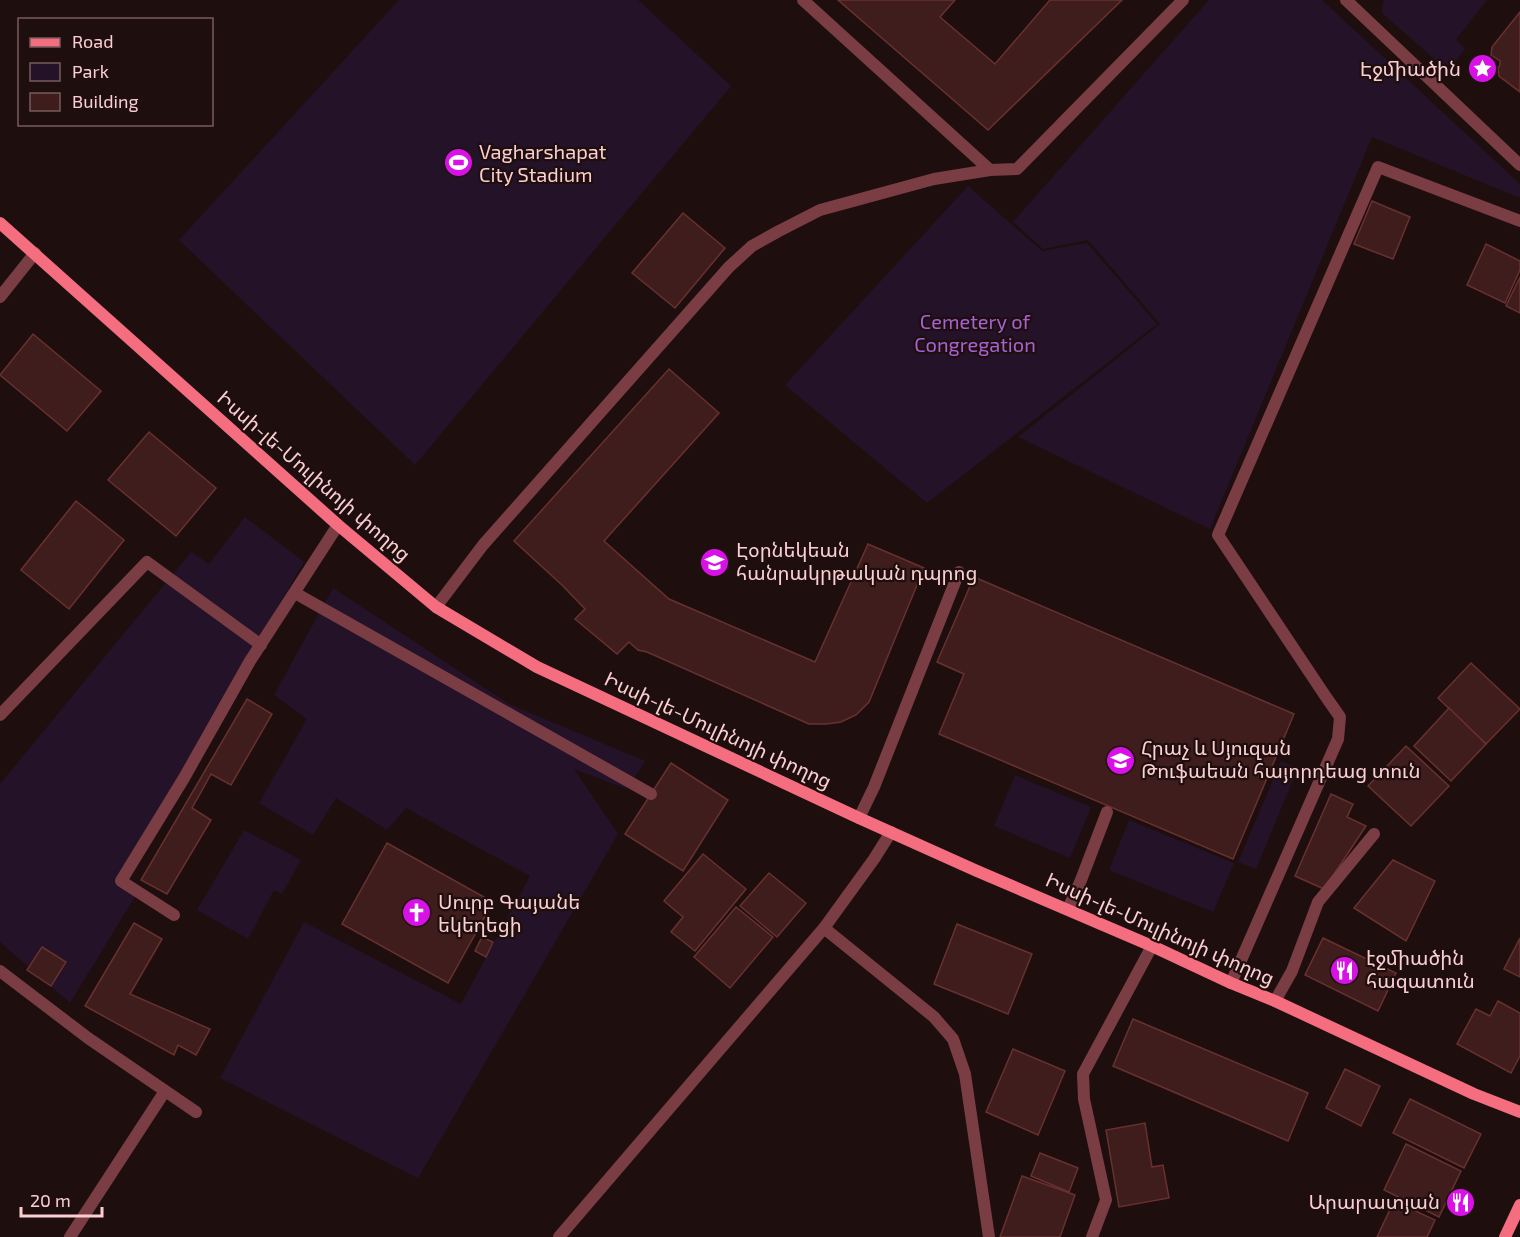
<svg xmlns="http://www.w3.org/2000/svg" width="1520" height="1237" font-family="'Exo 2','Noto Sans Armenian',sans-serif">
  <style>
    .green { fill: #241228 }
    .building { fill: #3e1d1c; stroke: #68312f; stroke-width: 1.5 }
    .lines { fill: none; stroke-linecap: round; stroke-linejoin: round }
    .lane { stroke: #7a3d44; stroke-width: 12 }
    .street { stroke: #7a3d44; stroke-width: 12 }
    .secondary { stroke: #f46e80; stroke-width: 12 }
    .labels { text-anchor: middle; stroke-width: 4.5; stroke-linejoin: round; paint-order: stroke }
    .poi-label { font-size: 20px; fill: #fbcfd2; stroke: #1f0e0e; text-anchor: start }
    .park-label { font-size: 20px; fill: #a662d5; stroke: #1f0e0e }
    .street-label { font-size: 20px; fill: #fbcfd2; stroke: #1f0e0e }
  </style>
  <rect width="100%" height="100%" fill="#1f0e0e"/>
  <!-- green -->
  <g class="green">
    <path d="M 399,0 L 638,0 L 731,86 L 415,465 L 179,240 Z"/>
    <path d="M 1209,0 L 1322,0 L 1520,184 L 1520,198 L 1372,137 L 1210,529 L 1018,437 L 1160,324 L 1088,240 L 1043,249 L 1013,222 Z"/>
    <path d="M 1385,0 L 1487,0 L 1456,39 L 1465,49 L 1448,71 L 1382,13 L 1383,2 Z"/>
    <path d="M 968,186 L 1042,251 L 1087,243 L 1157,324 L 927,503 L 785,385 Z"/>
    <path d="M 245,517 L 304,562 L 117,882 L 136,895 L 70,1003 L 0,942 L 0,784 L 191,552 L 209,564 Z"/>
    <path d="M 333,588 L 509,704 L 645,761 L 627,789 L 574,769 L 618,834 L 418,1178 L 220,1078 L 304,922 L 461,1004 L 530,876 L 406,808 L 387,830 L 336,798 L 313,835 L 259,803 L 307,719 L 274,695 Z"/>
    <path d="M 1281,761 L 1298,768 L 1256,869 L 1238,862 Z"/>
    <path d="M 1015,775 L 1091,807 L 1070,858 L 994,826 Z"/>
    <path d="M 1129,820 L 1234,863 L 1213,912 L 1109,870 Z"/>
    <path d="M 244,830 L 301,860 L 282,894 L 274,890 L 248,939 L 197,910 Z"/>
  </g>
  <!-- building -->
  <g class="building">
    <path d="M 838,0 L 955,0 L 940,17 L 995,64 L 1050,0 L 1122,0 L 988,130 Z"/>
    <path d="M 1520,12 L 1520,92 L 1499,76 L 1498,68 L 1500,65 L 1500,61 L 1491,55 L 1492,47 Z"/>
    <path d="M 1372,201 L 1410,217 L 1393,259 L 1354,244 Z"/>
    <path d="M 683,213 L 725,248 L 675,308 L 632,273 Z"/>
    <path d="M 1486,244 L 1520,261 L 1520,270 L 1505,303 L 1467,285 Z"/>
    <path d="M 1520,277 L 1520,313 L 1506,306 Z"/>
    <path d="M 33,334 L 101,391 L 67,431 L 0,375 Z"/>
    <path d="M 669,369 L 719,413 L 604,541 L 669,599 L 815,662 L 868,544 L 924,568 L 869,702 L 856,715 L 841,722 L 826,724 L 809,724 L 647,652 L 638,650 L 629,642 L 617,654 L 575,619 L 585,609 L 563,586 L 514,541 Z"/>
    <path d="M 149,432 L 216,488 L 176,536 L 108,480 Z"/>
    <path d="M 76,501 L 124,540 L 69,609 L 21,570 Z"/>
    <path d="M 974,577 L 1294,714 L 1233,859 L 939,734 L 964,674 L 937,662 Z"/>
    <path d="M 1471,663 L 1520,709 L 1486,744 L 1438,698 Z"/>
    <path d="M 247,699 L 272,714 L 231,785 L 211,774 L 200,794 L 192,808 L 211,820 L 167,894 L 141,880 Z"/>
    <path d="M 1449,708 L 1486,744 L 1451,781 L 1414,746 Z"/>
    <path d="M 1406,746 L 1449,786 L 1411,826 L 1368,786 Z"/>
    <path d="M 671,763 L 728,800 L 683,871 L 625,834 Z"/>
    <path d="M 1331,794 L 1353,804 L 1347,817 L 1366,826 L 1324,889 L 1295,876 Z"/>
    <path d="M 387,843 L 493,902 L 448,983 L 342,924 Z"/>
    <path d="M 703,854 L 746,889 L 695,951 L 671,932 L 683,917 L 664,901 Z"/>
    <path d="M 1393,860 L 1435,881 L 1406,941 L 1354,908 Z"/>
    <path d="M 769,873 L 806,903 L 777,937 L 740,906 Z"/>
    <path d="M 736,907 L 773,937 L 730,988 L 694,957 Z"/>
    <path d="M 134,923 L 162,939 L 130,994 L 210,1029 L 196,1055 L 178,1045 L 174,1055 L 85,1006 Z"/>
    <path d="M 957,924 L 1032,954 L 1008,1014 L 934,984 Z"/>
    <path d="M 482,937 L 493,942 L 486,957 L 475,951 Z"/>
    <path d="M 1323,938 L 1396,973 L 1378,1011 L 1305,975 Z"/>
    <path d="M 1520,938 L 1520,977 L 1504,969 Z"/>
    <path d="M 42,947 L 66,962 L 51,986 L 27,970 Z"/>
    <path d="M 1498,1001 L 1520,1013 L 1520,1056 L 1511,1073 L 1457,1044 L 1476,1009 L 1490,1016 Z"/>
    <path d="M 1133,1019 L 1308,1093 L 1288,1141 L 1113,1066 Z"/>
    <path d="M 1013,1049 L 1065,1071 L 1038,1135 L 986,1112 Z"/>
    <path d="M 1345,1069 L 1380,1086 L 1361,1126 L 1326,1108 Z"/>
    <path d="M 1410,1099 L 1481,1134 L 1464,1168 L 1393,1133 Z"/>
    <path d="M 1145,1123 L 1152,1167 L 1163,1165 L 1169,1198 L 1119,1207 L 1106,1130 Z"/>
    <path d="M 1406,1144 L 1461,1171 L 1439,1217 L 1384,1190 Z"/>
    <path d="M 1040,1153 L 1078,1168 L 1069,1192 L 1031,1176 Z"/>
    <path d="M 1022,1176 L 1075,1195 L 1060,1237 L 1000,1237 Z"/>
    <path d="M 1394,1201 L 1435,1220 L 1427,1237 L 1377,1237 Z"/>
  </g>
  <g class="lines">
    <!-- lane -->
    <g class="lane">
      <path d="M 803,0 L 990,170"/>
      <path d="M 1346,0 L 1520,165"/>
      <path d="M 0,297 L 35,253"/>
      <path d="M 295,593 L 651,794"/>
      <path d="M 436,607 L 483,545 L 729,267 L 752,246 L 779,231 L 820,210 L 934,179 L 990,170 L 1017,169 L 1183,0"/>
      <path d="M 0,715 L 147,562 L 261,645"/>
      <path d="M 859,818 L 874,787 L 959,572"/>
      <path d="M 1068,909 L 1081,880 L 1107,812"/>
      <path d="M 174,915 L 121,881 L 184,778 L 250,661 L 338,525"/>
      <path d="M 0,971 L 88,1038 L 196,1112"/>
      <path d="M 1231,983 L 1338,739 L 1340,717 L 1326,697 L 1218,535 L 1378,167 L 1520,221"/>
      <path d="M 1275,1001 L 1292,971 L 1318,902 L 1374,834"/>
      <path d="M 70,1237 L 165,1091"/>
    </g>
    <!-- street -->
    <g class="street">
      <path d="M 891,832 L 874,859 L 824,928 L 934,1017 L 953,1039 L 965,1074 L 989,1237"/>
      <path d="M 559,1237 L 824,928"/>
      <path d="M 1092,1237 L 1106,1200 L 1084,1099 L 1083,1074 L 1152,946"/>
    </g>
    <!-- secondary -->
    <g class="secondary">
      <path d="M 0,223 L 338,525 L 436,607 L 537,667 L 859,818 L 977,871 L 1152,946 L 1231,983 L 1275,1001 L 1474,1094 L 1520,1112"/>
      <path d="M 1505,1237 L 1520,1205"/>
    </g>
  </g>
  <!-- icons -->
  <defs>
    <symbol id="sight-disc" viewBox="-11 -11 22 22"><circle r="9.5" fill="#d811e6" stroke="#1f0e0e"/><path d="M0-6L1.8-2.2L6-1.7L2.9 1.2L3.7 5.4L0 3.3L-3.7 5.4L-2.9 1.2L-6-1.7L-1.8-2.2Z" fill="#fff"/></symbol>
    <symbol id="stadium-disc" viewBox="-11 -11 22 22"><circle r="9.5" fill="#d811e6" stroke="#1f0e0e"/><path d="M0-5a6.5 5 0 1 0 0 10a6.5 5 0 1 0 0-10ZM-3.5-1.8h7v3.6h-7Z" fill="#fff"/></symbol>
    <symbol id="school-disc" viewBox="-11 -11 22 22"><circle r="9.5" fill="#d811e6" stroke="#1f0e0e"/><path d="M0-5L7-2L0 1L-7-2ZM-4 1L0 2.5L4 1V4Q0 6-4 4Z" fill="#fff"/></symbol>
    <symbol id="church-disc" viewBox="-11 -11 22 22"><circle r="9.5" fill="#d811e6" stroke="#1f0e0e"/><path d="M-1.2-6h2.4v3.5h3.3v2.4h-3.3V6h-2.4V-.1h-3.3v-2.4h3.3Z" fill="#fff"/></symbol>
    <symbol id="restaurant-disc" viewBox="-11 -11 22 22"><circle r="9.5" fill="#d811e6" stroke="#1f0e0e"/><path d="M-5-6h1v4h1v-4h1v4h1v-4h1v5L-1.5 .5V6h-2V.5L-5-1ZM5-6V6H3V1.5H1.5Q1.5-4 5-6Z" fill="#fff"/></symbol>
  </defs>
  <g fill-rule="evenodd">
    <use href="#sight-disc" x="1466" y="52" width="33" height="33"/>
    <use href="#stadium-disc" x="442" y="146" width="33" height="33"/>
    <use href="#school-disc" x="698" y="546" width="33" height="33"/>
    <use href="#school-disc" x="1104" y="744" width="33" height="33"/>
    <use href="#church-disc" x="400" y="896" width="33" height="33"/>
    <use href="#restaurant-disc" x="1328" y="954" width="33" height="33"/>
    <use href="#restaurant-disc" x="1444" y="1186" width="33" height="33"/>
  </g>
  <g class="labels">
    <!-- poi labels -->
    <g class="poi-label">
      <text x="1461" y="76" text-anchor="end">Էջմիածին</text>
      <text x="479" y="159">Vagharshapat<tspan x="479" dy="23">City Stadium</tspan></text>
      <text x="736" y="557">Էօրնեկեան<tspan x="736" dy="23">հանրակրթական դպրոց</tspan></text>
      <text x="1141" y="755">Հրաչ և Սյուզան<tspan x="1141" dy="23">Թուֆաեան հայորդեաց տուն</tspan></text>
      <text x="438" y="909">Սուրբ Գայանե<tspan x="438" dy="23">եկեղեցի</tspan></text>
      <text x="1366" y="965">էջմիածին<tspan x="1366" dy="23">հազատուն</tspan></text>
      <text x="1440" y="1209" text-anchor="end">Արարատյան</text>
    </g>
    <!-- park labels -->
    <g class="park-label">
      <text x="975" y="329">Cemetery of<tspan x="975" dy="23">Congregation</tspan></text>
    </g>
    <!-- street labels -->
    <g class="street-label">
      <text transform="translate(314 476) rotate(41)" y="7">Իսսի-լե-Մուլինոյի փողոց</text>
      <text transform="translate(718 730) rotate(25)" y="7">Իսսի-լե-Մուլինոյի փողոց</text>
      <text transform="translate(1160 929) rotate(24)" y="7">Իսսի-լե-Մուլինոյի փողոց</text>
    </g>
  </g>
  <!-- legend -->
  <rect x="18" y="18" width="195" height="108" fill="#1f0e0e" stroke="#775b5c" stroke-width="1.5"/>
  <rect x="30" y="38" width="30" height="9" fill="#f46e80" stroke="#775b5c" stroke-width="1.5"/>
  <text x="72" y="48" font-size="18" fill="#fbcfd2">Road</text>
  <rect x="30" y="63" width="30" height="18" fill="#241228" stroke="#775b5c" stroke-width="1.5"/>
  <text x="72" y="78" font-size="18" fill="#fbcfd2">Park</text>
  <rect x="30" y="93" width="30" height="18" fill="#3e1d1c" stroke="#775b5c" stroke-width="1.5"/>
  <text x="72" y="108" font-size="18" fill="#fbcfd2">Building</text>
  <!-- scale -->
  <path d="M21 1207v9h81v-9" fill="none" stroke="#fbcfd2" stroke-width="3"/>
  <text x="30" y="1207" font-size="18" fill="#fbcfd2" stroke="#1f0e0e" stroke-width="4.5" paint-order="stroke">20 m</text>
</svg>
